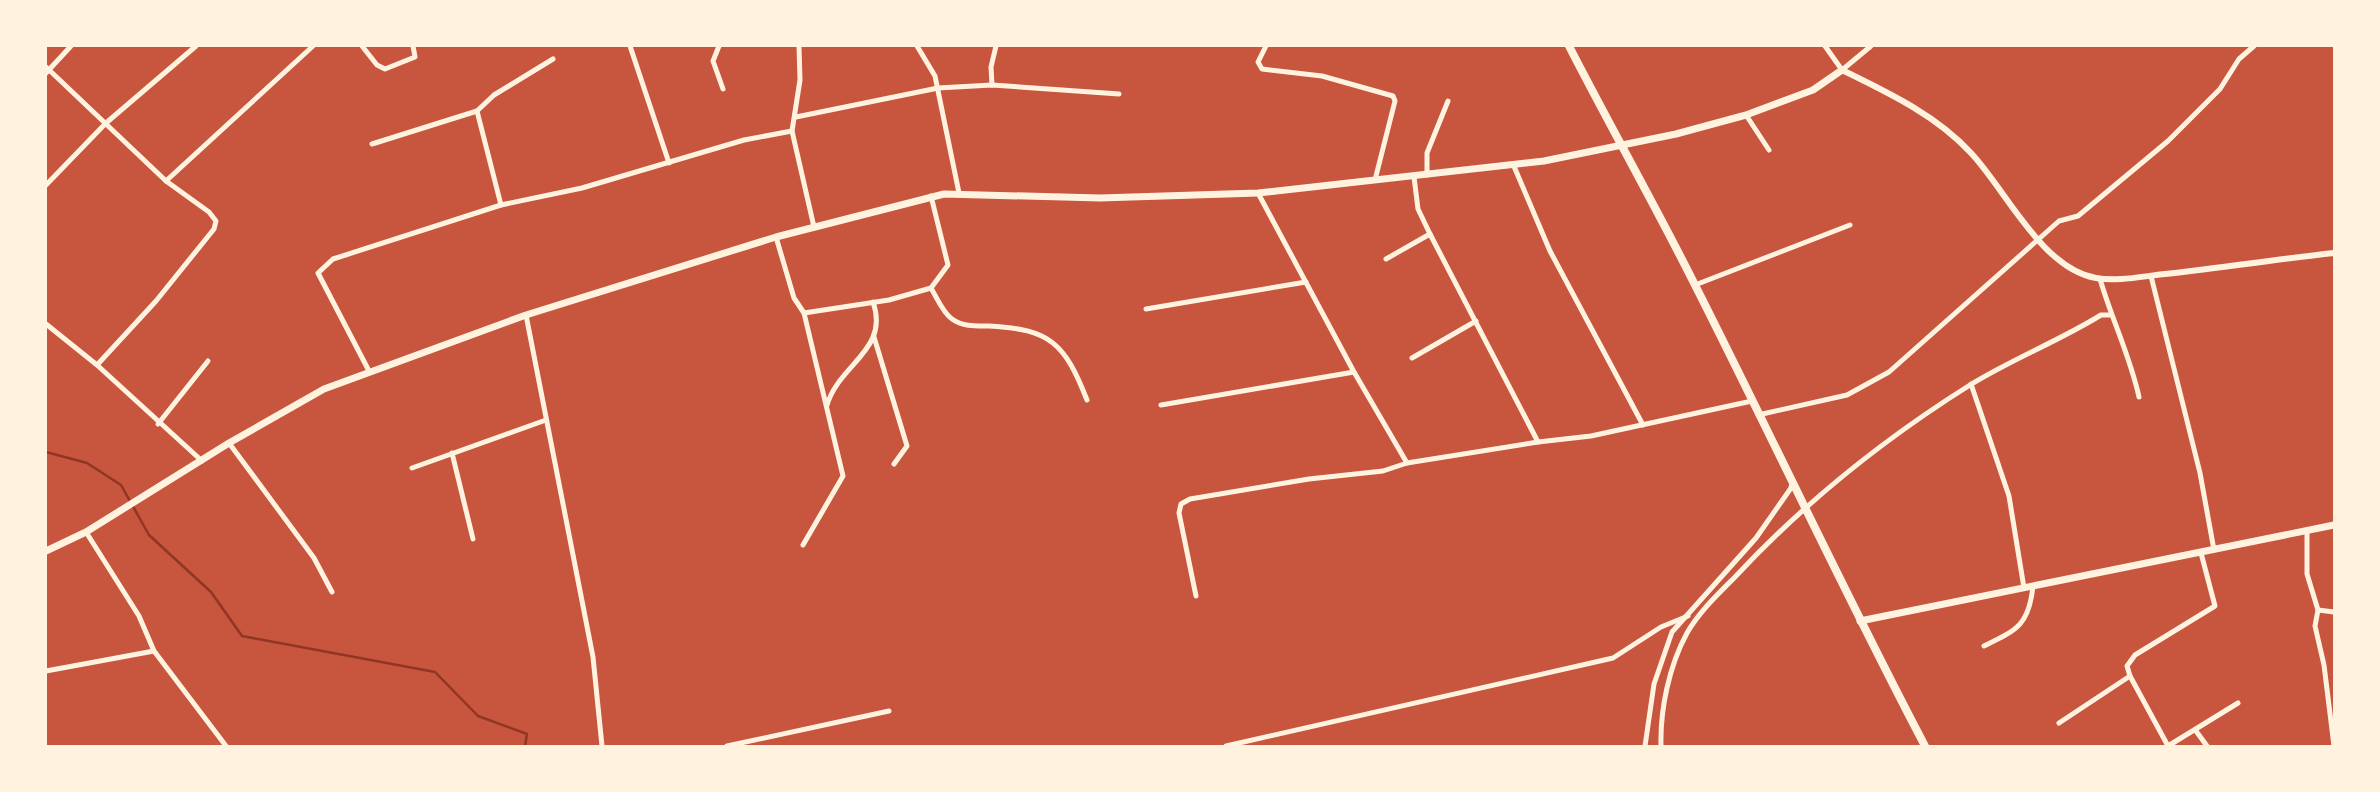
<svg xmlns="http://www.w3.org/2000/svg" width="2380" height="792" font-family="'DejaVu Sans',sans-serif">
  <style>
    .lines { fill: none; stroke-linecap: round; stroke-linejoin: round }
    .stream { stroke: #8f3625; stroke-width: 2.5 }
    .minor { stroke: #fff3e0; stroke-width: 5 }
    .tertiary { stroke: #fff3e0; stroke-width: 6 }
    .secondary { stroke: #fff3e0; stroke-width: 7 }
    .primary { stroke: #fff3e0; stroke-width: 8 }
  </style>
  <rect width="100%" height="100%" fill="#c8553d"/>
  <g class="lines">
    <!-- stream -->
    <path class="stream" d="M 46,452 L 87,463 L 121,485 L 149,535 L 211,592 L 242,636 L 435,672 L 478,716 L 527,734 L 525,746"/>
    <!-- minor -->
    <g class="minor">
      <path d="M 362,46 L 377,65 L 385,69 L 415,57 L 413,46"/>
      <path d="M 630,46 L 669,163"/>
      <path d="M 719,46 L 713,61 L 723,89"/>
      <path d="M 799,46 L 800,80 L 792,131 L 814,227"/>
      <path d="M 917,46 L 935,76 L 959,193"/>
      <path d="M 1266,46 L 1258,62 L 1262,69 L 1322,76 L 1393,96 L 1395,101 L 1375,180"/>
      <path d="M 1825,46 L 1842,70 L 1871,46"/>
      <path d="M 46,67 L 166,181 L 209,212 L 216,221 L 214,229 L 156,301 L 97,365"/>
      <path d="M 46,73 L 71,46"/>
      <path d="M 992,85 L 991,67 L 996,46"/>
      <path d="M 477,111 L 501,205"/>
      <path d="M 1746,115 L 1769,150"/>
      <path d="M 796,117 L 938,88 L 992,85 L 1119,94"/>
      <path d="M 372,144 L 477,111 L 494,95 L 553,59"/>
      <path d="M 1513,164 L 1550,251 L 1643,425"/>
      <path d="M 1427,175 L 1427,153 L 1448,101"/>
      <path d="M 1414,177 L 1418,209 L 1430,234 L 1538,442"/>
      <path d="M 166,181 L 313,46"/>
      <path d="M 46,185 L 106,123 L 196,46"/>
      <path d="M 1258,193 L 1354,372 L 1407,463"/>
      <path d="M 776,237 L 794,298 L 804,313 L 889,300 L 931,288 L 948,265 L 931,196"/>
      <path d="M 1386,259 L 1430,234"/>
      <path d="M 2151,276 L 2200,473 L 2214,550"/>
      <path d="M 2100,279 C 2112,320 2130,356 2139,397"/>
      <path d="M 1695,285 L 1850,225"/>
      <path d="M 931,288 C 937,298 943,313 952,319 C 963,327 977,326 989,326 C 1051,329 1065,344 1087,400"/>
      <path d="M 1146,309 L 1306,282"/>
      <path d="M 526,315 L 593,657 L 602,746"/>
      <path d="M 46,324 L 97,365 L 202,461"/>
      <path d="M 874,337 L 907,446 L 894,464"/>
      <path d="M 1412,358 L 1476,321"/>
      <path d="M 369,371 L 318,273 L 333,259 L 501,205 L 582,188 L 744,140 L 792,131"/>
      <path d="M 1971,384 L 2009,496 L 2024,588"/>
      <path d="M 827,405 C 839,364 890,350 873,302"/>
      <path d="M 1161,405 L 1354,372"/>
      <path d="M 1758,415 L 1847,395 L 1889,372 L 2059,221 L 2078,216 L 2168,141 L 2220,89 L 2239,59 L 2254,46"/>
      <path d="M 158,424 L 208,361"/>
      <path d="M 229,443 L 314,558 L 332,592"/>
      <path d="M 452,453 L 473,539"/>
      <path d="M 412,468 L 546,420"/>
      <path d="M 2307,531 L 2307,574 L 2318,610 L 2315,626 L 2324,665 L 2334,746"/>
      <path d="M 86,532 L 139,616 L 154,651 L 226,746"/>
      <path d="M 803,545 L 843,476 L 804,313"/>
      <path d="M 2201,553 L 2215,606 L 2135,655 L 2127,666 L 2130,676 L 2168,746 L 2238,703"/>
      <path d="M 1196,596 L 1179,513 L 1181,504 L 1190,499 L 1309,479 L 1383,471 L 1407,463 L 1538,442 L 1591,436 L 1752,401"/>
      <path d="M 2318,610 L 2334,612"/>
      <path d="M 1984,646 C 2017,630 2029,625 2033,586"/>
      <path d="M 46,671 L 154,651"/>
      <path d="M 2059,723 L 2130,676"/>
      <path d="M 2196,731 L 2207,746"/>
      <path d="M 727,746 L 889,711"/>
      <path d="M 1226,746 L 1613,658 L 1661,627 L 1688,616"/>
      <path d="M 1645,746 L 1654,684 L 1672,632 L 1756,538 L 1791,488 L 1792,482"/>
      <path d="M 1661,746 C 1660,710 1669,666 1687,633 C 1699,612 1718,594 1735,577 C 1804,503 1884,439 1970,385 C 2012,359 2059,341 2101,315 L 2110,315"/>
    </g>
    <!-- tertiary -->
    <path class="tertiary" d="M 1842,70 C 1887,92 1936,115 1971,153 C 2006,190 2042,269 2096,278 C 2117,282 2144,276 2165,274 C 2222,268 2278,259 2334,253"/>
    <!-- secondary -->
    <g class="secondary">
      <path d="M 46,551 L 86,532 L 229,443 L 324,389 L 526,315 L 776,237 L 944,194 L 1100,198 L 1258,193 L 1544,161 L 1676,134 L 1746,115 L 1813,90 L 1842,70"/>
      <path d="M 1860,621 L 2334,525"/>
    </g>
    <!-- primary -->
    <path class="primary" d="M 1569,46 C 1610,126 1655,205 1695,285 C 1773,439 1845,594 1925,746"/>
  </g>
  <!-- border -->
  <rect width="2380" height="792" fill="none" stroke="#fff3e0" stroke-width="94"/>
</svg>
